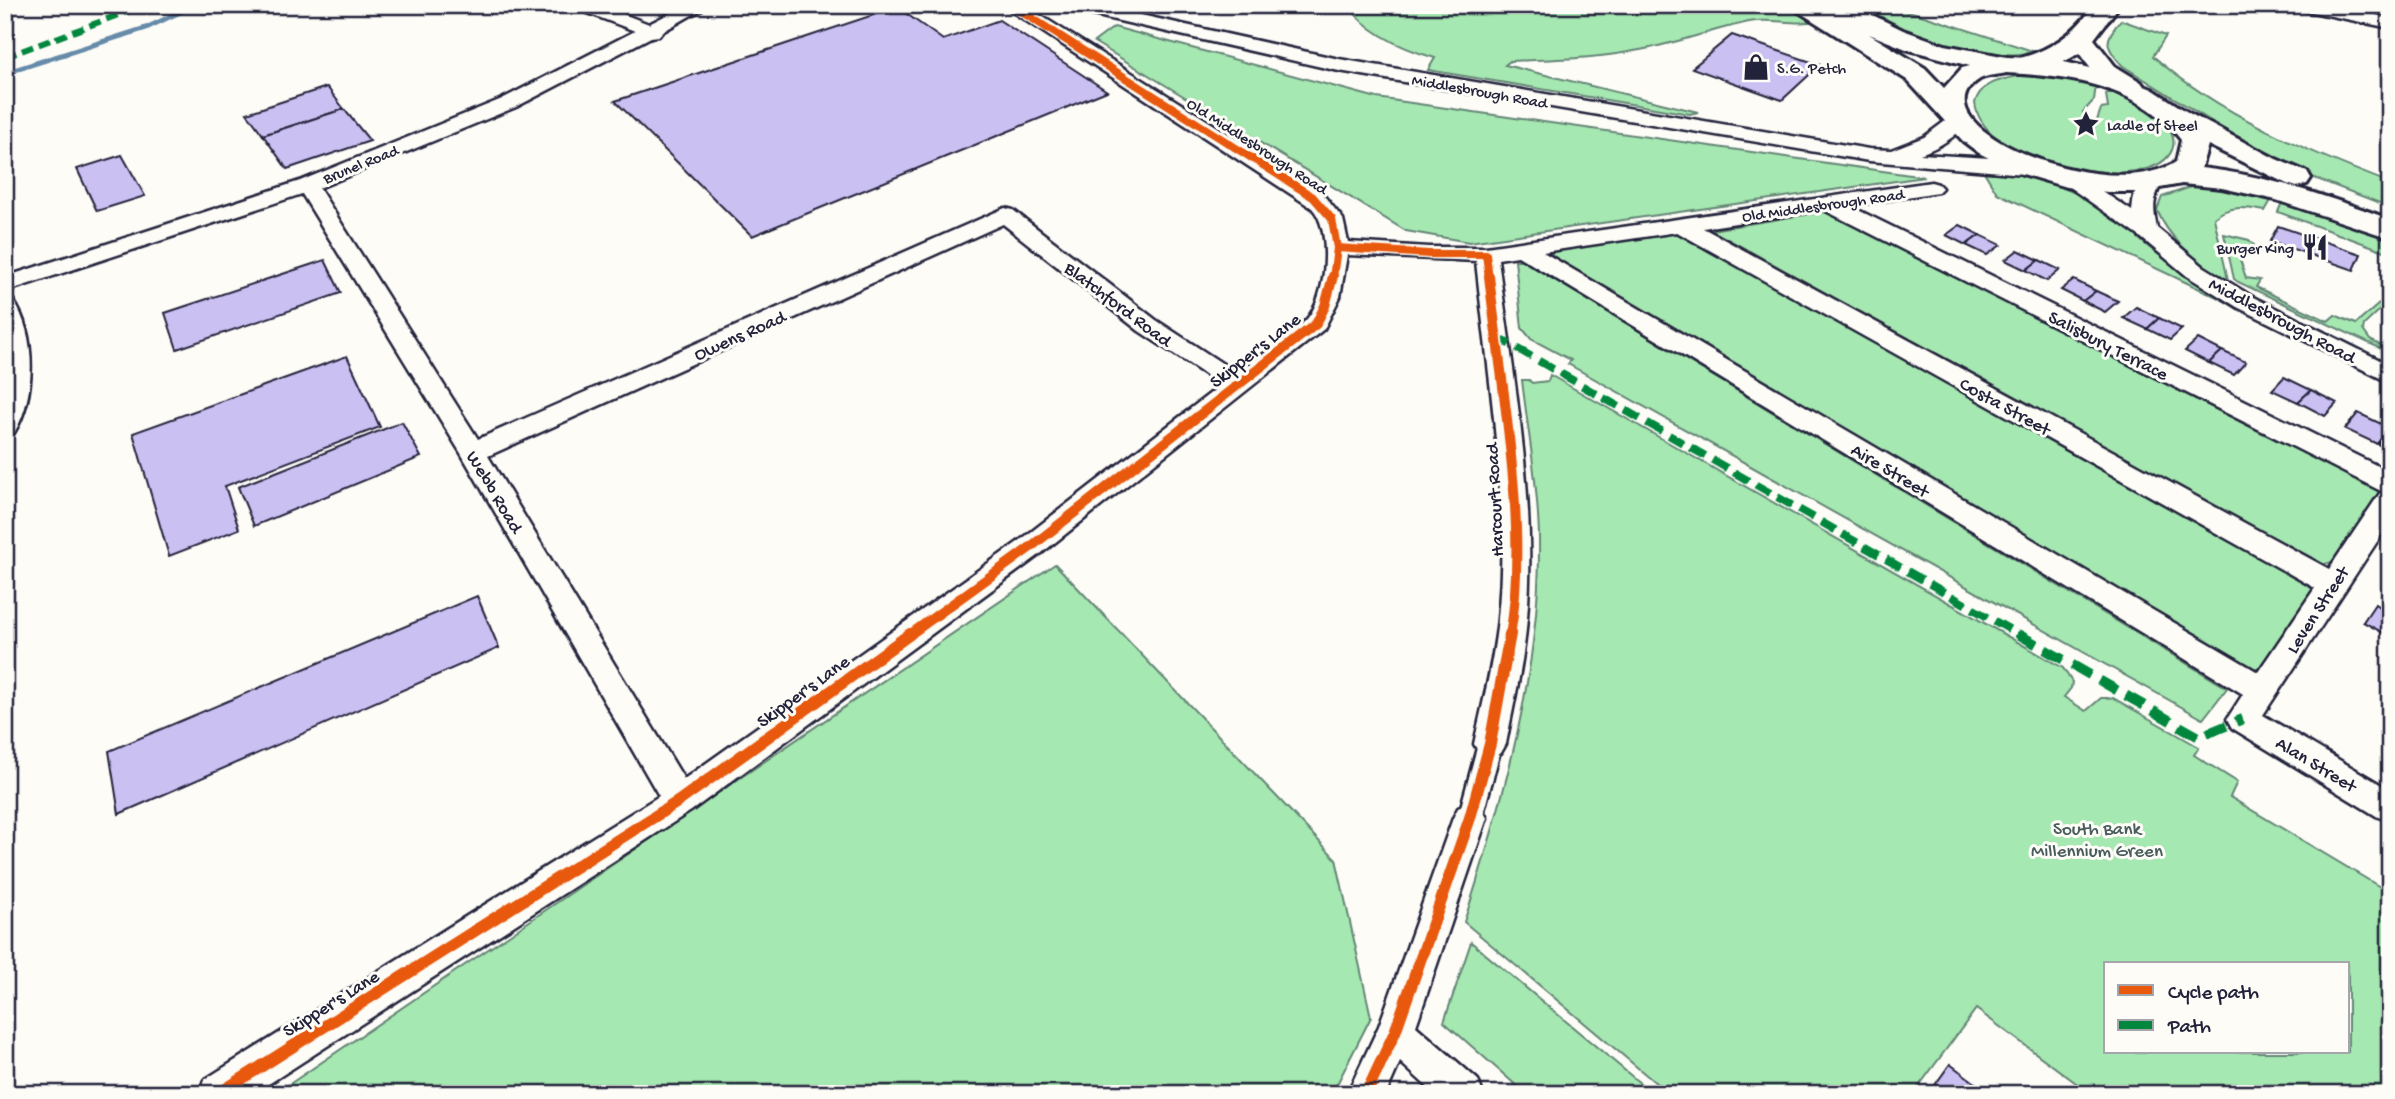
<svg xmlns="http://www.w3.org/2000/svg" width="2395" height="1099" font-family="'Gochi Hand',sans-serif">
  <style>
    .green { fill: #a6e8b1; stroke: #648576; stroke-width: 2; fill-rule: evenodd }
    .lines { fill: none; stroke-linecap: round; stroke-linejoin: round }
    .stream { stroke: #658ba9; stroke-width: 5 }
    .building { fill: #cbc0f2; stroke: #22223b; stroke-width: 2 }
    .pedestrian-casing { stroke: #22223b; stroke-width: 5 }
    .minor-casing { stroke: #22223b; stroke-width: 5 }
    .secondary-casing { stroke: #22223b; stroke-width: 6 }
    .trunk-casing { stroke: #22223b; stroke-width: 6 }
    .pedestrian { fill: #fdfcf7; fill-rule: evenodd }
    .minor { fill: #fdfcf7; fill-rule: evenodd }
    .secondary { fill: #fdfcf7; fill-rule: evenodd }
    .trunk { fill: #fdfcf7; fill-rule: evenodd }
    .quiet-far2 { stroke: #00873e; stroke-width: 6; stroke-dasharray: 12 6; stroke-linecap: butt }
    .quiet-far1 { stroke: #00873e; stroke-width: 8; stroke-dasharray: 17 8; stroke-linecap: butt }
    .quiet { stroke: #00873e; stroke-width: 10; stroke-dasharray: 21 10; stroke-linecap: butt }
    .cycleway-far2-casing { stroke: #fdfcf7; stroke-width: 11 }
    .cycleway-far1-casing { stroke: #fdfcf7; stroke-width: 14 }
    .cycleway-casing { stroke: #fdfcf7; stroke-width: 17 }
    .cycleway-far2 { stroke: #e8590c; stroke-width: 8 }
    .cycleway-far1 { stroke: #e8590c; stroke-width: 10 }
    .cycleway { stroke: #e8590c; stroke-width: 12 }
    .labels { text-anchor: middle; stroke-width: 6; stroke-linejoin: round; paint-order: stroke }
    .far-poi-label { font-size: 16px; fill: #22223b; stroke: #fdfcf7; text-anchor: start }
    .far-street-label { font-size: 16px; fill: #22223b; stroke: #fdfcf7 }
    .street-label { font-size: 19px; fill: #22223b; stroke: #fdfcf7 }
    .park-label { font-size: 19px; fill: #4a5d5e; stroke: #fdfcf7 }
  </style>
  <rect width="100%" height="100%" fill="#fdfcf7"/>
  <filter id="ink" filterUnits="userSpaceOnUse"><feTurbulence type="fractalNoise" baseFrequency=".0143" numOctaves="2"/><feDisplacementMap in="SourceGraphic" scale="14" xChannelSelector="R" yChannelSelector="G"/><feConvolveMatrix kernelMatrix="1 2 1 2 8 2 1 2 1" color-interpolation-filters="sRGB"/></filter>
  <g filter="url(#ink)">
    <!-- green -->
    <g class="green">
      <path d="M 1348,5 L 1794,5 L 1818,20 C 1796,27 1772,17 1749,22 C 1710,30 1673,45 1634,51 C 1593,59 1551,59 1510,61 L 1505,65 L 1698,112 L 1690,114 L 1428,70 L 1435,58 C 1404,49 1367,33 1348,5 Z"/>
      <path d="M 1846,5 L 1890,5 L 2033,51 C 2013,59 1986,51 1965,48 L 1962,51 L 1916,40 Z"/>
      <path d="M 2121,20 L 2166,36 L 2153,56 C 2220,115 2307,151 2390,183 L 2390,207 L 2304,174 L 2303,170 L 2243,141 L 2123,66 C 2105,47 2103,40 2121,20 Z"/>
      <path d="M 1114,27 L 1377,98 L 1924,177 L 1469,242 L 1406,231 L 1094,42 Z"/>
      <path d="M 2018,76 L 2045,76 L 2096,85 L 2094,100 L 2083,112 L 2085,118 L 2080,125 L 2088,129 L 2095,126 L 2101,109 L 2108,108 L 2106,94 L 2115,91 C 2131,99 2148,106 2161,119 C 2188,146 2167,167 2135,171 C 2092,178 1981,157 1975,103 C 1980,83 2000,80 2018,76 Z"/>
      <path d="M 1983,170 C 2030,171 2086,192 2122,223 C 2133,232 2142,243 2154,251 C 2182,272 2211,290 2240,308 L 1997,193 Z"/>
      <path d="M 2191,187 L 2219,187 L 2273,197 L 2265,211 C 2247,208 2229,204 2214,218 L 2229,284 C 2201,262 2171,244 2157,210 L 2162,197 Z"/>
      <path d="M 2283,200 L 2390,235 L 2390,253 L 2278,212 Z"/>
      <path d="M 1833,210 L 2382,490 L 2335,561 L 2322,565 L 1711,230 Z"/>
      <path d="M 1686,232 L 2318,585 L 2261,667 L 2248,670 L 1552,257 L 1553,250 Z"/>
      <path d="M 2224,234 L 2249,240 L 2259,251 L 2236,247 L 2246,278 L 2260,280 L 2256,287 L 2328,321 L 2335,315 L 2356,324 L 2379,304 L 2384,306 L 2364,325 L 2363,330 L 2370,340 L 2390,350 L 2390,353 L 2238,282 L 2234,279 Z"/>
      <path d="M 1515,260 L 1522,260 L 2227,688 L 2203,719 L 1568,364 L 1571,360 L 1531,339 L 1522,328 Z"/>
      <path d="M 1550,375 L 2063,668 L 2072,682 L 2071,688 L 2064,697 L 2086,711 L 2101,698 L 2113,698 L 2199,747 L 2194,755 L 2237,782 L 2230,797 L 2390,893 L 2390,1094 L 2091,1094 L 1976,1009 L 1913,1094 L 1669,1094 L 1464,922 C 1504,799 1541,669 1539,538 C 1538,485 1528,432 1522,380 L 1529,380 L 1532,383 L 1548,381 ZM 2106,964 L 2348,964 L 2348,1052 L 2106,1052 Z"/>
      <path d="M 1055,564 L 1336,859 L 1371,1017 L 1332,1094 L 275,1094 Z"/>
      <path d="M 1471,942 L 1653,1094 L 1526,1094 L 1444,1022 Z"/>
    </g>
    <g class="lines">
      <!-- stream -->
      <path class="stream" d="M 5,73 L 146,28 L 195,5"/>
    </g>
    <!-- building -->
    <g class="building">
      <path d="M 897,7 L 943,40 L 999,20 L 1107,91 L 752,236 L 615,101 Z"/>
      <path d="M 1732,35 L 1820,65 L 1782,100 L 1692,68 Z"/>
      <path d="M 327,87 L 344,109 L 263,135 L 247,113 Z"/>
      <path d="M 344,109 L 370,141 L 287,169 L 263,135 Z"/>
      <path d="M 122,155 L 145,196 L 97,211 L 77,169 Z"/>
      <path d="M 1960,225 L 1980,235 L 1966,245 L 1946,235 Z"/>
      <path d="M 2278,226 L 2361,254 L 2354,270 L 2270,241 Z"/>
      <path d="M 1980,235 L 2001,245 L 1987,255 L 1966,245 Z"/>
      <path d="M 2018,250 L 2039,260 L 2026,270 L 2005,260 Z"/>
      <path d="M 325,260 L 341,293 L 177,349 L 165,313 Z"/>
      <path d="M 2039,260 L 2060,270 L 2047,281 L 2026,270 Z"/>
      <path d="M 2074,280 L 2096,291 L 2083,301 L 2061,290 Z"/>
      <path d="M 2096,291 L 2118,301 L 2105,312 L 2083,301 Z"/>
      <path d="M 2136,307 L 2159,318 L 2147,329 L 2123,318 Z"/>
      <path d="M 2159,318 L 2182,329 L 2170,340 L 2147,329 Z"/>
      <path d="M 2198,339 L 2222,351 L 2209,363 L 2185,351 Z"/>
      <path d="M 2222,351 L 2246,362 L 2234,375 L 2209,363 Z"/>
      <path d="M 347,356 L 380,427 L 225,486 L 239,529 L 169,556 L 133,433 Z"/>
      <path d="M 2284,377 L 2311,390 L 2298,402 L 2272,390 Z"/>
      <path d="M 2311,390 L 2337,403 L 2325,416 L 2298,402 Z"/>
      <path d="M 2358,413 L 2390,428 L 2377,444 L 2345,429 Z"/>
      <path d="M 402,422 L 421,457 L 254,526 L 238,487 Z"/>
      <path d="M 2390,429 L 2390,450 L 2377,444 Z"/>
      <path d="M 477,596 L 499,648 L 119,814 L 109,751 Z"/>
      <path d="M 2375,604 L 2390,612 L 2390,631 L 2387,635 L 2363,622 Z"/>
      <path d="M 1950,1064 L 1978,1085 L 1971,1094 L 1930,1092 Z"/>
    </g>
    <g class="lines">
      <defs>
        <path id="pedestrian" d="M 1490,734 L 1498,737 L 1502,744 L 1482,818 L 1479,826 L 1470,829 L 1461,826 L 1458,818 L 1478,744 L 1482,737 Z"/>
        <g id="minor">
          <path d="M 574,5 L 600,5 L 649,24 L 686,5 L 709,5 L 662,32 L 659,36 L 651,37 L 516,107 L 319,188 L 478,439 L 1005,208 L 1013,210 L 1156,320 L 1237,373 C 1259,356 1287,340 1306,320 C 1327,298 1333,230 1312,208 L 1002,5 L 1024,5 L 1321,192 L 1343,219 L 1348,242 L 1429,247 L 1486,247 L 1931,182 L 1938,184 L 1942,188 L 1938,192 L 1850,206 L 2390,472 L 2390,522 L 2263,715 L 2390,790 L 2390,821 L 2378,817 L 2232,728 L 2227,719 L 2243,694 L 1518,256 L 1498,259 C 1513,378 1537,498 1527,618 C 1524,661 1514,702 1506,744 L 1501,753 L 1490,757 L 1479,753 L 1474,744 C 1483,702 1494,660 1498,618 C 1510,499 1488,379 1476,261 L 1347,255 L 1340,297 L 1324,329 L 1038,556 L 691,811 L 253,1094 L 199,1094 L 204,1080 L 659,796 L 462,455 L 302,194 L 5,292 L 5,277 L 300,181 L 502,99 L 635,31 L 577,9 ZM 1824,210 L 2381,491 L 2385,492 L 2380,493 L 2329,569 L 1703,228 ZM 1003,224 L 1139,331 L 1221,385 L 1018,542 L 684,779 L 488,456 ZM 1677,232 L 2315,588 L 2258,672 L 1543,252 Z"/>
          <path d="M 1062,5 L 1096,5 L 1339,59 L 1869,149 L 1891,150 L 1924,137 L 1952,116 L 1966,116 L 1969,120 C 1957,137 1939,147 1920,154 L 2008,159 L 2043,165 L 2046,169 L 2043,173 L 2036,175 L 1869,161 L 1339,71 L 1071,10 Z"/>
          <path d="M 2074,5 L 2103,5 L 2113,11 L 2104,16 L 2077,9 Z"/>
          <path d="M 2293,5 L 2329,5 L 2390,18 L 2390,28 L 2302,10 Z"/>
          <path d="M 2069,172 L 2076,174 L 2132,211 L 2134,194 L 2145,178 L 2159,178 L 2163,182 C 2152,198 2153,210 2157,228 L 2203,266 L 2253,297 L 2390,365 L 2390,383 L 2237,307 L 2187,276 L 2139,236 L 2062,182 L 2058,178 L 2062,174 Z"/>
          <path d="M 5,298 L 13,300 C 37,335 36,397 14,433 L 5,436 Z"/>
          <path d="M 1470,803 L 1482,808 L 1487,818 L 1416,1026 L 1478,1080 L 1483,1094 L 1435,1094 L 1400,1062 L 1386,1094 L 1347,1094 L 1379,1026 L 1453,818 L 1458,808 Z"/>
        </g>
        <path id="secondary" d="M 2095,5 L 2120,5 L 2094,39 L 2115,66 L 2141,82 L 2145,88 L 2141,94 C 2114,101 2093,72 2079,53 C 2063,64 2036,75 2017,71 L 2013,65 L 2017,59 C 2052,50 2073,34 2095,5 Z"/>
        <path id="trunk" d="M 1793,5 L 1852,5 L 1903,30 L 1945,45 L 2007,57 L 2051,59 L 2108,72 L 2152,89 L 2189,113 L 2276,159 L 2307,172 L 2311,178 L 2307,184 L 2297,187 L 2287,184 L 2208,145 L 2201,168 C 2266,175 2329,197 2390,219 L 2390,238 L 2276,200 L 2222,188 L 2182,184 L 2138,192 L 2107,192 L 2066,187 L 2016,172 L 1979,153 L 1963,141 L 1907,80 L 1796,10 ZM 1869,34 L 1906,49 L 1970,66 L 1962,68 L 1944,88 L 1925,68 ZM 2006,73 C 2068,76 2142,86 2181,140 L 2176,162 C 2104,207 1909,123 1980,79 C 1987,75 1999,75 2006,73 Z"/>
      </defs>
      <!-- pedestrian casing -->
      <use href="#pedestrian" class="pedestrian-casing"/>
      <!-- minor casing -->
      <use href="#minor" class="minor-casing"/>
      <!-- secondary casing -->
      <use href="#secondary" class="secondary-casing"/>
      <!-- trunk casing -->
      <use href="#trunk" class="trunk-casing"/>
      <!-- pedestrian -->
      <use href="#pedestrian" class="pedestrian"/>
      <!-- minor -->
      <use href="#minor" class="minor"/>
      <!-- secondary -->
      <use href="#secondary" class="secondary"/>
      <!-- trunk -->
      <use href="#trunk" class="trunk"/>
      <!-- quiet-far2 -->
      <path class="quiet-far2" d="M 5,57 L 145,5"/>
      <!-- quiet-far1 -->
      <path class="quiet-far1" d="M 1495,336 L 2021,636"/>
      <!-- quiet -->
      <path class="quiet" d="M 2018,634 L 2199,737 L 2243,719"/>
      <defs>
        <g id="cycleway-far2">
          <path d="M 1011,5 L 1313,197 L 1332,219 L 1337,248 L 1429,254 L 1486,254 L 1489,278"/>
          <path d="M 1333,278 L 1337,248"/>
        </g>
        <g id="cycleway-far1">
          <path d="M 1489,276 C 1501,385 1529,528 1510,636"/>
          <path d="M 908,636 L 1028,549 L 1316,324 L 1325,306 L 1333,276"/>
        </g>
        <g id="cycleway">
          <path d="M 218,1094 L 679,801 L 910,634"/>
          <path d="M 1366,1094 L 1395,1032 L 1470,818 L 1490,744 L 1510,634"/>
        </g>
      </defs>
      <!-- cycleway-far2 casing -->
      <use href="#cycleway-far2" class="cycleway-far2-casing"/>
      <!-- cycleway-far1 casing -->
      <use href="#cycleway-far1" class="cycleway-far1-casing"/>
      <!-- cycleway casing -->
      <use href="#cycleway" class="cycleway-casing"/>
      <!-- cycleway-far2 -->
      <use href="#cycleway-far2" class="cycleway-far2"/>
      <!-- cycleway-far1 -->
      <use href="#cycleway-far1" class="cycleway-far1"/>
      <!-- cycleway -->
      <use href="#cycleway" class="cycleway"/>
    </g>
  </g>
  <!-- icons -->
  <defs>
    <symbol id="shop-bare" viewBox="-9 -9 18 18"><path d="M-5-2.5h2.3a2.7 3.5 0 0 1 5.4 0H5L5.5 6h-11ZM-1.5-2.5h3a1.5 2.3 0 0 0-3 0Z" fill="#22223b" stroke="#fdfcf7" stroke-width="2.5" paint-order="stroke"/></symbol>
    <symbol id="sight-bare" viewBox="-9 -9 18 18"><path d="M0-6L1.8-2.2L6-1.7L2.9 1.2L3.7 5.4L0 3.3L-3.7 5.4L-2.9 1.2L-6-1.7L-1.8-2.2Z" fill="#22223b" stroke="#fdfcf7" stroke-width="2.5" paint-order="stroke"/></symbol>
    <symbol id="restaurant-bare" viewBox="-9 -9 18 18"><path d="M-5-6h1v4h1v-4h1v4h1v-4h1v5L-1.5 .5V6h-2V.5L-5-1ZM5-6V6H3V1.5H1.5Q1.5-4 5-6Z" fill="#22223b" stroke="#fdfcf7" stroke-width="2.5" paint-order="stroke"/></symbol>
  </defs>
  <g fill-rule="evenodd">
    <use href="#shop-bare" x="1737" y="48" width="38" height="38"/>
    <use href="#sight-bare" x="2067" y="105" width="38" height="38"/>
    <use href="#restaurant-bare" x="2296" y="228" width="38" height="38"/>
  </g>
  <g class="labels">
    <!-- far-poi labels -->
    <g class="far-poi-label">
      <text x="1777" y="73">S.G. Petch</text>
      <text x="2107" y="130">Ladle of Steel</text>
      <text x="2294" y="253" text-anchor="end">Burger King</text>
    </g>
    <!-- far-street labels -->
    <g class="far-street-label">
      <text transform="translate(1480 90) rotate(10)" y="6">Middlesbrough Road</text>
      <text transform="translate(1258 145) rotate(33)" y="6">Old Middlesbrough Road</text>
      <text transform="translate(360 163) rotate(-22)" y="6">Brunel Road</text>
      <text transform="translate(1823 204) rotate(-8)" y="6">Old Middlesbrough Road</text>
    </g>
    <!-- street labels -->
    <g class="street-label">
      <text transform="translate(1119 303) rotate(37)" y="7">Blatchford Road</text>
      <text transform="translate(2283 319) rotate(28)" y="7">Middlesbrough Road</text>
      <text transform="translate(739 334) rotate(-24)" y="7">Owens Road</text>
      <text transform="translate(2109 344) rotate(27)" y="7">Salisbury Terrace</text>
      <text transform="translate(1254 349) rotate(-38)" y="7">Skipper's Lane</text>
      <text transform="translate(2006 405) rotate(29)" y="7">Costa Street</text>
      <text transform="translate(1891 469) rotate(31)" y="7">Aire Street</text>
      <text transform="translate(496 491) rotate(59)" y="7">Webb Road</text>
      <text transform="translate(1493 500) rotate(-93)" y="7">Harcourt Road</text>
      <text transform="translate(2316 609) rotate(-57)" y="7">Leven Street</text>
      <text transform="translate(802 690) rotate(-36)" y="7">Skipper's Lane</text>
      <text transform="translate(2317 763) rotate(31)" y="7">Alan Street</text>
      <text transform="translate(330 1002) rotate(-32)" y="7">Skipper's Lane</text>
    </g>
    <!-- park labels -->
    <g class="park-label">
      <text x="2097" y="834">South Bank<tspan x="2097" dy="22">Millennium Green</tspan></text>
    </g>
  </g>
  <!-- margin -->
  <rect width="2395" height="1099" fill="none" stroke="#fdfcf7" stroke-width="28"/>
  <rect x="14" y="14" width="2367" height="1071" fill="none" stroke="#22223b" stroke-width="2.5" filter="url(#ink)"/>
  <!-- legend -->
  <rect x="2104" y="962" width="245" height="91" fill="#fdfcf7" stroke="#a5a5ac" stroke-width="2"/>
  <rect x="2118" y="985" width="35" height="10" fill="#e8590c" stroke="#a5a5ac" stroke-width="2"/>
  <text x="2168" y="998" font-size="21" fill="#22223b">Cycle path</text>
  <rect x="2118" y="1020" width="35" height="10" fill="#00873e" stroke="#a5a5ac" stroke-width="2"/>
  <text x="2168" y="1032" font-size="21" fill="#22223b">Path</text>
</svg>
